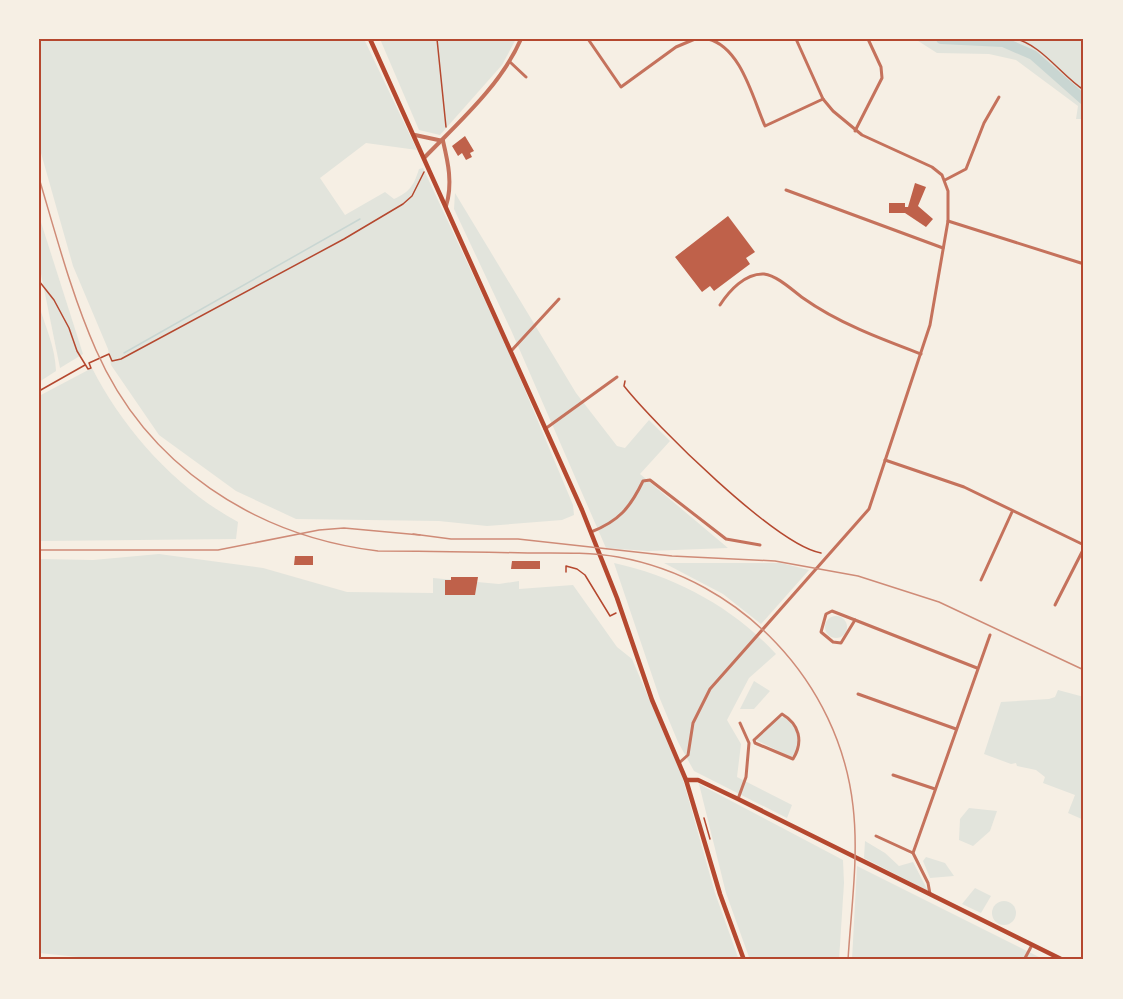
<svg xmlns="http://www.w3.org/2000/svg" width="1123" height="999" font-family="'Exo 2',sans-serif">
  <style>
    .green { fill: #e2e4dc }
    .lines { fill: none; stroke-linecap: round; stroke-linejoin: round }
    .stream { stroke: #c9d6d2; stroke-width: 1.5 }
    .river { stroke: #c9d6d2; stroke-width: 10 }
    .building { fill: #bf614a }
    .path { stroke: #b5482f; stroke-width: 1.5 }
    .minor { stroke: #c5725c; stroke-width: 3 }
    .tertiary { stroke: #c5725c; stroke-width: 4 }
    .primary { stroke: #b5482f; stroke-width: 4.5 }
    .tram { stroke: #cf8b77; stroke-width: 1.5 }
    .rail { stroke: #cf8b77; stroke-width: 1.5 }
    .neatline { fill: none; stroke: #b5482f; stroke-width: 2 }
  </style>
  <rect width="100%" height="100%" fill="#f6efe4"/>
  <!-- green -->
  <g class="green">
    <path d="M 39,39 L 364,39 L 417,150 L 366,143 L 320,178 L 345,215 L 385,192 L 394,199 C 410,192 414,185 419,169 L 423,168 L 509,352 L 573,505 L 574,515 L 562,520 L 487,526 L 439,521 L 296,519 L 236,491 L 159,435 L 111,365 L 108,349 L 73,266 L 39,146 Z"/>
    <path d="M 380,39 L 516,39 L 502,65 L 440,135 L 419,130 Z"/>
    <path d="M 915,39 L 1084,39 L 1084,119 L 1076,119 L 1078,106 L 1016,60 L 989,54 L 937,53 Z"/>
    <path d="M 455,193 L 576,393 L 617,446 L 625,448 L 649,420 L 670,441 L 640,474 L 728,548 L 648,551 L 606,548 L 511,330 L 454,209 Z"/>
    <path d="M 39,216 L 83,354 L 60,368 L 39,264 Z"/>
    <path d="M 39,305 C 46,329 55,346 56,371 L 39,382 Z"/>
    <path d="M 92,368 C 124,431 177,489 238,522 L 236,539 L 39,541 L 39,396 Z"/>
    <path d="M 159,554 L 263,568 L 347,592 L 433,593 L 433,578 L 499,584 L 519,581 L 519,589 L 573,585 L 617,647 L 632,659 L 682,776 L 715,893 L 739,960 L 108,960 L 39,953 L 39,559 L 93,560 Z"/>
    <path d="M 614,563 C 675,576 734,608 776,654 L 749,678 L 727,720 L 741,744 L 737,777 L 792,805 L 787,818 L 694,771 L 678,742 L 660,699 Z"/>
    <path d="M 664,563 L 781,563 L 809,570 L 761,624 L 723,594 Z"/>
    <circle cx="836" cy="627" r="11"/>
    <path d="M 754,681 L 770,691 L 754,709 L 740,709 Z"/>
    <path d="M 1058,690 L 1084,697 L 1084,820 L 1068,813 L 1075,795 L 1043,783 L 1045,777 L 1036,770 L 1017,766 L 1016,763 L 1011,764 L 984,754 L 1001,702 L 1049,699 L 1055,697 Z"/>
    <path d="M 786,717 C 801,725 802,738 798,754 L 791,757 L 756,740 L 777,718 Z"/>
    <path d="M 699,784 L 843,860 L 844,883 L 839,960 L 750,960 L 726,893 Z"/>
    <path d="M 969,808 L 997,811 L 990,831 L 973,846 L 959,840 L 960,819 Z"/>
    <path d="M 865,841 L 885,853 L 899,866 L 913,862 L 928,891 L 864,858 Z"/>
    <path d="M 926,857 L 945,863 L 954,876 L 930,878 L 923,861 Z"/>
    <path d="M 857,866 L 1045,960 L 852,960 Z"/>
    <path d="M 975,888 L 991,896 L 981,913 L 962,904 Z"/>
    <circle cx="1004" cy="913" r="12"/>
  </g>
  <g class="lines">
    <!-- stream -->
    <path class="stream" d="M 124,353 L 360,219"/>
    <!-- river -->
    <path class="river" d="M 941,39 L 1003,42 L 1033,55 L 1084,100"/>
  </g>
  <!-- building -->
  <g class="building">
    <path d="M 465,136 L 474,151 L 470,153 L 472,157 L 466,160 L 462,153 L 458,156 L 452,146 Z"/>
    <path d="M 915,183 L 926,187 L 918,206 L 933,219 L 926,227 L 905,213 L 889,213 L 889,203 L 905,203 L 905,207 L 908,207 Z"/>
    <path d="M 728,216 L 755,252 L 746,258 L 750,264 L 714,291 L 710,286 L 702,292 L 675,257 Z"/>
    <path d="M 295,556 L 313,556 L 313,565 L 294,565 Z"/>
    <path d="M 512,561 L 540,561 L 540,569 L 511,569 Z"/>
    <path d="M 451,577 L 478,577 L 475,595 L 445,595 L 445,580 L 451,580 Z"/>
  </g>
  <g class="lines">
    <!-- path -->
    <g class="path">
      <path d="M 437,39 L 446,127"/>
      <path d="M 1014,39 C 1039,42 1063,77 1084,90"/>
      <path d="M 39,281 L 54,300 L 69,328 L 77,351 L 88,369 L 91,368 L 89,363 L 109,354 L 112,361 L 121,359 L 344,239 L 403,204 L 412,196 L 424,172"/>
      <path d="M 625,381 L 624,386 C 655,425 776,545 821,553"/>
      <path d="M 39,391 L 85,365"/>
      <path d="M 566,572 L 566,566 L 577,569 L 585,575 L 610,616 L 616,613"/>
      <path d="M 704,818 L 710,839"/>
    </g>
    <!-- minor -->
    <g class="minor">
      <path d="M 588,39 L 621,87 L 676,47 L 695,39"/>
      <path d="M 708,39 C 741,47 753,99 765,126 L 823,99"/>
      <path d="M 510,62 L 526,77"/>
      <path d="M 855,131 L 882,78 L 881,67 L 868,39"/>
      <path d="M 945,180 L 966,169 L 984,123 L 999,97"/>
      <path d="M 786,190 L 943,248"/>
      <path d="M 948,221 L 1084,264"/>
      <path d="M 720,305 C 729,291 745,273 764,274 C 778,276 792,290 803,298 C 838,323 881,339 921,354"/>
      <path d="M 512,350 L 559,299"/>
      <path d="M 545,429 L 617,377"/>
      <path d="M 885,460 L 964,487 L 1084,545"/>
      <path d="M 591,532 C 619,521 630,508 643,481 L 650,480 L 726,539 L 760,545"/>
      <path d="M 981,580 L 1012,512"/>
      <path d="M 1055,605 L 1084,548"/>
      <path d="M 832,611 L 855,620 L 841,643 L 833,642 L 821,632 L 826,614 Z"/>
      <path d="M 855,620 L 977,668"/>
      <path d="M 858,694 L 956,729"/>
      <path d="M 782,714 C 799,724 804,741 793,759 L 755,743 L 754,740 Z"/>
      <path d="M 679,763 L 688,755 L 693,723 L 710,689 L 869,509 L 930,325 L 948,221 L 948,191 L 942,175 L 932,167 L 862,135 L 833,111 L 823,99 L 796,39"/>
      <path d="M 893,775 L 935,789"/>
      <path d="M 738,799 L 746,777 L 749,743 L 740,723"/>
      <path d="M 876,836 L 913,853"/>
      <path d="M 930,894 L 928,883 L 913,853 L 990,635"/>
      <path d="M 1024,960 L 1032,945"/>
    </g>
    <!-- tertiary -->
    <g class="tertiary">
      <path d="M 415,135 L 443,141"/>
      <path d="M 443,141 C 448,162 453,184 446,206"/>
      <path d="M 425,157 C 459,122 501,85 521,39"/>
    </g>
    <!-- primary -->
    <g class="primary">
      <path d="M 370,39 L 582,510 L 617,598 L 652,700 L 686,780 L 720,894 L 744,960"/>
      <path d="M 686,780 L 698,780 L 738,799 L 1063,960"/>
      <path d="M 39,959 L 46,960"/>
    </g>
    <!-- tram -->
    <g class="tram">
      <path d="M 413,534 L 451,539 L 518,539 L 672,556 L 775,561 L 858,576 L 939,602 L 1084,670"/>
      <path d="M 39,550 L 218,550 L 319,530 L 344,528 L 420,535"/>
    </g>
    <!-- rail -->
    <path class="rail" d="M 39,178 C 56,235 72,296 96,350 C 147,466 255,536 378,551 C 428,551 478,552 528,553 C 558,553 588,552 618,557 C 741,579 839,682 853,806 C 859,857 851,909 848,960"/>
  </g>
  <!-- border -->
  <rect width="1123" height="999" fill="none" stroke="#f6efe4" stroke-width="81"/>
  <rect x="40" y="40" width="1042" height="918" class="neatline"/>
</svg>
